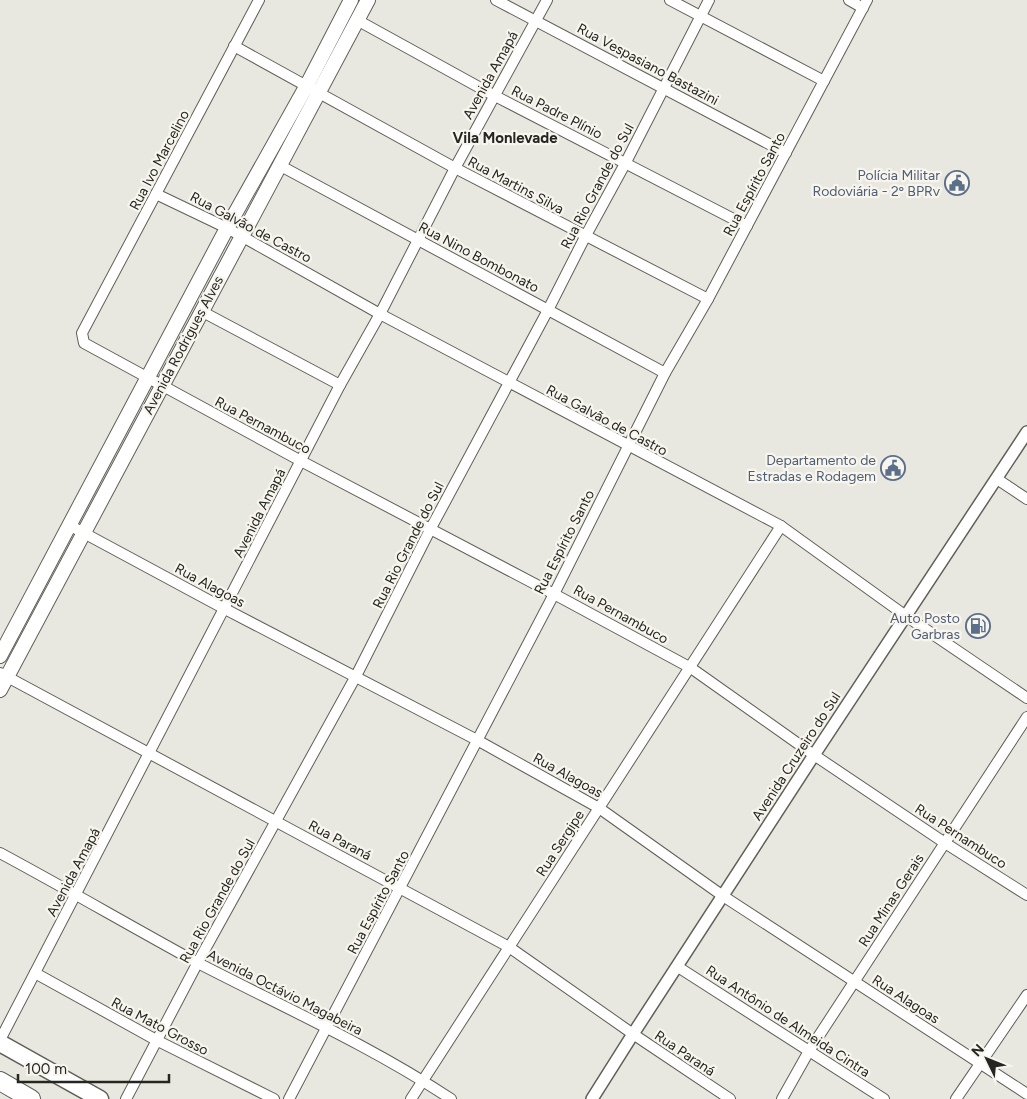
<svg xmlns="http://www.w3.org/2000/svg" width="1027" height="1099" font-family="Figtree,sans-serif">
  <style>
    .lines { fill: none; stroke-linecap: round; stroke-linejoin: round }
    .minor-casing { stroke: #605f58; stroke-width: 12 }
    .tertiary-casing { stroke: #605f58; stroke-width: 14 }
    .secondary-casing { stroke: #605f58; stroke-width: 16 }
    .trunk-casing { stroke: #605f58; stroke-width: 19 }
    .motorway-casing { stroke: #605f58; stroke-width: 20 }
    .minor { stroke: #fff; stroke-width: 10 }
    .tertiary { stroke: #fff; stroke-width: 11 }
    .secondary { stroke: #fff; stroke-width: 14 }
    .trunk { stroke: #fff; stroke-width: 16 }
    .motorway { stroke: #fff; stroke-width: 18 }
    .labels { text-anchor: middle; stroke-width: 4.5; stroke-linejoin: round; paint-order: stroke }
    .street-label { font-size: 14px; fill: #252522; stroke: #f7f5ed }
    .service-label { font-size: 14px; fill: #4e5e75; stroke: #f7f5ed; text-anchor: end }
    .neighbourhood-label { font-size: 15px; font-weight: bold; fill: #252522; stroke: #f7f5ed }
  </style>
  <rect width="100%" height="100%" fill="#e9e8e0"/>
  <g class="lines">
    <defs>
      <g id="minor">
        <path d="M 259,0 L 82,333 L 84,343 L 301,461 L 554,594 L 691,668 L 814,755 L 945,843 L 1027,895"/>
        <path d="M 496,0 L 786,153"/>
        <path d="M 670,0 L 824,81"/>
        <path d="M 849,0 L 863,8"/>
        <path d="M 357,20 L 495,96 L 747,226"/>
        <path d="M 234,46 L 455,168 L 708,299"/>
        <path d="M 279,165 L 665,373"/>
        <path d="M 156,194 L 227,228 L 380,314 L 781,526 L 906,616 L 1027,698"/>
        <path d="M 201,311 L 340,385"/>
        <path d="M 997,479 L 1027,499"/>
        <path d="M 69,525 L 225,609 L 477,740 L 599,808 L 723,896 L 1027,1094"/>
        <path d="M 0,673 L 509,947 L 633,1034 L 730,1099"/>
        <path d="M 0,853 C 67,889 132,927 198,963 C 283,1007 371,1046 451,1099"/>
        <path d="M 678,967 L 884,1099"/>
        <path d="M 35,973 L 158,1041 L 274,1099"/>
        <path d="M 0,1040 L 340,385 L 380,314 L 455,168 L 547,0"/>
        <path d="M 126,1099 L 198,962 L 356,676 L 431,528 L 548,310 L 585,237 L 626,162 L 709,0"/>
        <path d="M 289,1099 L 554,594 L 665,373 L 708,299 L 867,0"/>
        <path d="M 411,1099 L 781,526"/>
        <path d="M 782,1099 L 809,1051 L 1027,717"/>
        <path d="M 956,1099 L 1027,995"/>
      </g>
      <path id="tertiary" d="M 592,1099 L 633,1034 L 814,755 L 1027,432"/>
      <g id="secondary">
        <path d="M 0,656 L 227,228 L 306,87 L 351,0"/>
        <path d="M 0,690 L 368,0"/>
      </g>
      <path id="trunk" d="M 0,1043 L 100,1099"/>
      <path id="motorway" d="M 0,1081 L 31,1099"/>
    </defs>
    <!-- minor casing -->
    <use href="#minor" class="minor-casing"/>
    <!-- tertiary casing -->
    <use href="#tertiary" class="tertiary-casing"/>
    <!-- secondary casing -->
    <use href="#secondary" class="secondary-casing"/>
    <!-- trunk casing -->
    <use href="#trunk" class="trunk-casing"/>
    <!-- motorway casing -->
    <use href="#motorway" class="motorway-casing"/>
    <!-- minor -->
    <use href="#minor" class="minor"/>
    <!-- tertiary -->
    <use href="#tertiary" class="tertiary"/>
    <!-- secondary -->
    <use href="#secondary" class="secondary"/>
    <!-- trunk -->
    <use href="#trunk" class="trunk"/>
    <!-- motorway -->
    <use href="#motorway" class="motorway"/>
  </g>
  <!-- icons -->
  <defs>
    <symbol id="civic-ring" viewBox="-11 -11 22 22"><circle r="9.5" fill="#f7f5ed" stroke="#5c6f8a" stroke-width="1.5"/><path d="M-.6-6.5H3V-4.5H.6V-3L4-1V1h2V6H-6V1h2V-1L-.6-3ZM-1.2 2.5V6h2.4V2.5Z" fill="#5c6f8a"/></symbol>
    <symbol id="fuel-ring" viewBox="-11 -11 22 22"><circle r="9.5" fill="#f7f5ed" stroke="#5c6f8a" stroke-width="1.5"/><path d="M-5.5-6h7V0h2V4h1.3V-2.5L3-4.5l.8-.8L6-3V5H2.5V1h-1V6h-7ZM-4.2-4.7v3.2H.2V-4.7Z" fill="#5c6f8a"/></symbol>
  </defs>
  <g fill-rule="evenodd">
    <use href="#civic-ring" x="943" y="169" width="28" height="28"/>
    <use href="#civic-ring" x="879" y="454" width="28" height="28"/>
    <use href="#fuel-ring" x="964" y="612" width="28" height="28"/>
  </g>
  <g class="labels">
    <!-- street labels -->
    <g class="street-label">
      <text transform="translate(648 64) rotate(28)" y="5">Rua Vespasiano Bastazini</text>
      <text transform="translate(490 75) rotate(-61)" y="5">Avenida Amapá</text>
      <text transform="translate(557 112) rotate(27)" y="5">Rua Padre Plínio</text>
      <text transform="translate(159 160) rotate(-62)" y="5">Rua Ivo Marcelino</text>
      <text transform="translate(754 184) rotate(-62)" y="5">Rua Espírito Santo</text>
      <text transform="translate(516 185) rotate(28)" y="5">Rua Martins Silva</text>
      <text transform="translate(597 186) rotate(-62)" y="5">Rua Rio Grande do Sul</text>
      <text transform="translate(251 227) rotate(28)" y="5">Rua Galvão de Castro</text>
      <text transform="translate(479 257) rotate(28)" y="5">Rua Nino Bombonato</text>
      <text transform="translate(183 345) rotate(-62)" y="5">Avenida Rodrigues Alves</text>
      <text transform="translate(607 420) rotate(28)" y="5">Rua Galvão de Castro</text>
      <text transform="translate(263 425) rotate(28)" y="5">Rua Pernambuco</text>
      <text transform="translate(259 513) rotate(-63)" y="5">Avenida Amapá</text>
      <text transform="translate(564 542) rotate(-63)" y="5">Rua Espírito Santo</text>
      <text transform="translate(408 545) rotate(-63)" y="5">Rua Rio Grande do Sul</text>
      <text transform="translate(210 585) rotate(28)" y="5">Rua Alagoas</text>
      <text transform="translate(621 614) rotate(29)" y="5">Rua Pernambuco</text>
      <text transform="translate(796 756) rotate(-57)" y="5">Avenida Cruzeiro do Sul</text>
      <text transform="translate(568 775) rotate(29)" y="5">Rua Alagoas</text>
      <text transform="translate(961 836) rotate(33)" y="5">Rua Pernambuco</text>
      <text transform="translate(340 840) rotate(28)" y="5">Rua Paraná</text>
      <text transform="translate(560 843) rotate(-57)" y="5">Rua Sergipe</text>
      <text transform="translate(73 872) rotate(-62)" y="5">Avenida Amapá</text>
      <text transform="translate(891 900) rotate(-57)" y="5">Rua Minas Gerais</text>
      <text transform="translate(217 901) rotate(-61)" y="5">Rua Rio Grande do Sul</text>
      <text transform="translate(378 902) rotate(-62)" y="5">Rua Espírito Santo</text>
      <text transform="translate(285 992) rotate(27)" y="5">Avenida Octávio Magabeira</text>
      <text transform="translate(906 999) rotate(33)" y="5">Rua Alagoas</text>
      <text transform="translate(788 1021) rotate(33)" y="5">Rua Antônio de Almeida Cintra</text>
      <text transform="translate(160 1026) rotate(28)" y="5">Rua Mato Grosso</text>
      <text transform="translate(685 1053) rotate(34)" y="5">Rua Paraná</text>
    </g>
    <!-- service labels -->
    <g class="service-label">
      <text x="940" y="180">Polícia Militar<tspan x="940" dy="16">Rodoviária - 2º BPRv</tspan></text>
      <text x="876" y="465">Departamento de<tspan x="876" dy="16">Estradas e Rodagem</tspan></text>
      <text x="960" y="623">Auto Posto<tspan x="960" dy="16">Garbras</tspan></text>
    </g>
    <!-- neighbourhood labels -->
    <g class="neighbourhood-label">
      <text x="505" y="143">Vila Monlevade</text>
    </g>
  </g>
  <!-- north arrow -->
  <g transform="translate(987 1059) rotate(313)" stroke="#f7f5ed" stroke-width="4" paint-order="stroke">
  <path d="M0-4L9 19L0 12L-9 19Z" fill="#252522"/>
  <text y="-8" font-size="14" font-weight="bold" text-anchor="middle" fill="#252522">N</text>
  </g>
  <!-- scale -->
  <path d="M18 1074v8h151v-8" fill="none" stroke="#252522" stroke-width="2.5"/>
  <text x="25" y="1074" font-size="15" fill="#252522" stroke="#f7f5ed" stroke-width="4" paint-order="stroke">100 m</text>
</svg>
